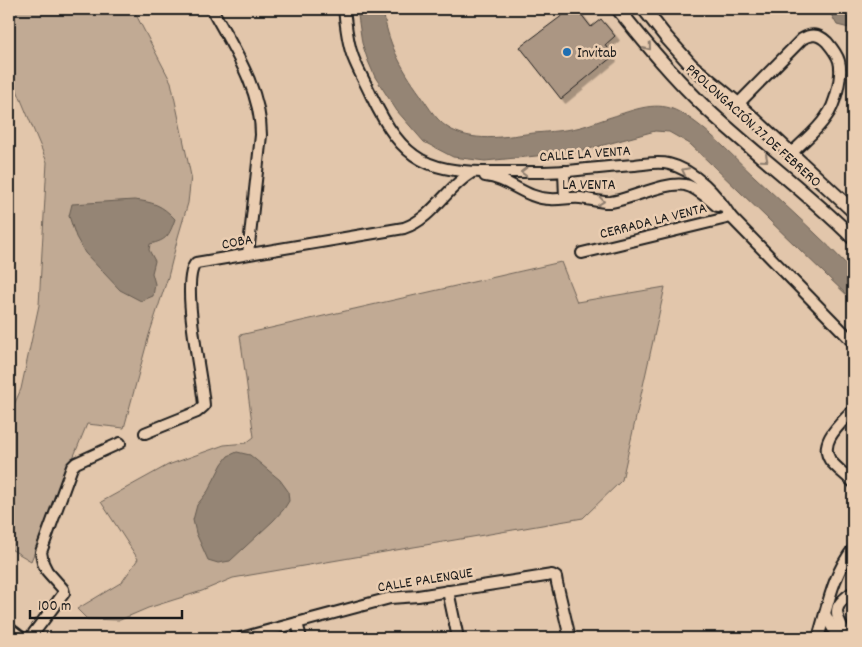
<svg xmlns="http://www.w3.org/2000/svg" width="862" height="647" font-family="Dekko,sans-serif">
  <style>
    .green { fill: #c1aa94; stroke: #6e6358 }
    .water { fill: #958574; stroke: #655b51 }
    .building { fill: #ab9683; stroke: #1c1c1c; filter: url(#shadow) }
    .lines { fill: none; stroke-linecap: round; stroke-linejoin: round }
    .minor-casing { stroke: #1c1c1c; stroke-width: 14 }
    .tertiary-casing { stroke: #1c1c1c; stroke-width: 16 }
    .minor { stroke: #eacdb1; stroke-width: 10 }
    .tertiary { stroke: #eacdb1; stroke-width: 12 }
    .oneway { stroke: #8d7d6e }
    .poi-dot { fill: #1f6fb2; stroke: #eacdb1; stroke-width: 2 }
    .labels { text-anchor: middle; stroke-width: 5; stroke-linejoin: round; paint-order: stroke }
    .poi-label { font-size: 15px; fill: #1c1c1c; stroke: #eacdb1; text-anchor: start }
    .street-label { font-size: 15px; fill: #1c1c1c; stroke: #eacdb1 }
  </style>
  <defs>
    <filter id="shadow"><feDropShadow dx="4.5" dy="4.5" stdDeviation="0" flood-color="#0004"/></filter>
  </defs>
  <rect width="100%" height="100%" fill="#e2c6ab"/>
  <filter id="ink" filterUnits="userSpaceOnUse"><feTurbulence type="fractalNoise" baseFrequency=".02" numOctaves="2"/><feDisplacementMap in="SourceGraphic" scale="10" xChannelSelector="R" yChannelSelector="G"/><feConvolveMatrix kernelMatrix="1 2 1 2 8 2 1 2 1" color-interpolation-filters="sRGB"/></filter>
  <g filter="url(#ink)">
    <!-- green -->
    <g class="green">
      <path d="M 9,9 L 133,9 L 171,82 L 191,176 L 188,203 L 178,237 L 168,277 L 149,335 L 124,428 L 87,424 L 31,561 L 9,548 L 9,416 L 21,389 L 39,305 L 47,162 L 9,71 Z"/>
      <path d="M 561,262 L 577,302 L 665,287 L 622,480 L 583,518 L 233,578 L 202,591 L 148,608 L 120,620 L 87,619 L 77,609 L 122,582 L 138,559 L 101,502 L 168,465 L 224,445 L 246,443 L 254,437 L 240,335 Z"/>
    </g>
    <!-- water -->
    <g class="water">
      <path d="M 357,9 L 383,9 C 387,41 401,68 420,94 C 429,108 438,123 452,130 C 478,143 507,136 534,133 C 546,132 559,131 572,129 C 584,127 596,122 608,118 C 628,112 650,102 670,108 C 699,118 732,156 755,177 C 788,208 822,238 853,271 L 853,301 L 711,164 L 690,144 L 669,132 L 655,131 L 578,152 L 485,161 L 453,157 L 424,142 L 397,111 L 375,77 L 368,61 L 362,43 Z"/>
      <path d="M 828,9 L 853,9 L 853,29 L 837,25 Z"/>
      <path d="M 134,200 C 153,202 162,205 175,219 C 169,236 167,240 150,244 L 149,250 L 155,261 L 152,273 L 155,284 L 153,296 L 141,301 L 120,290 L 85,253 L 76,237 L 69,216 L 72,204 Z"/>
      <path d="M 237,452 L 250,455 L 280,480 L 288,491 L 289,501 L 284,509 L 273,521 L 230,561 L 218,563 L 208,560 L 196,533 L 193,520 L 197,505 L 208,491 L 222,464 L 228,456 Z"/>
    </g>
    <!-- building -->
    <path class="building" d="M 571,9 L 577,9 L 591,27 L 601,19 L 615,36 L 605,45 L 612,57 L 561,99 L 520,47 Z"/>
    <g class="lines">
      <defs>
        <g id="minor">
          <path d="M 212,9 C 233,48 261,89 261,135 L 248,254"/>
          <path d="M 344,9 C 346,25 347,42 353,57 C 358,70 365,82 371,95 C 404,164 428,173 502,172 C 528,172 553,173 578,170 C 597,168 616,166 635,165 C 646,164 658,161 669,164 C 695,170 717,195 731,217 L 853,342"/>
          <path d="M 738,104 L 802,39 C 812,33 819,34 827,42 C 832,48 837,54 839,61 C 843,75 835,106 826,117 C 817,131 802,142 791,154"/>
          <path d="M 564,171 L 565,198"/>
          <path d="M 485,176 C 509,178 526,199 550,199 C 560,200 570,197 580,198 C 590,199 601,203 611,202 C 631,199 666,181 685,185 C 697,187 708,199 717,206"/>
          <path d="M 582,253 L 731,217"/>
          <path d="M 853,410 C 842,423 818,441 830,460 C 836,468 846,475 853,482"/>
          <path d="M 145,433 L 197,412 L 204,406 C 203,381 179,280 196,263 L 404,228 C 433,218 446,188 471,173"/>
          <path d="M 448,591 L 458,638"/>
          <path d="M 825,614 L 838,638"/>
          <path d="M 297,623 L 301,638"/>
          <path d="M 9,628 L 22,638"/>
          <path d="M 30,638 L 64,593 L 63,589 L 47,571 L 43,563 L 41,552 L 72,467 L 76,463 L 120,443"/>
          <path d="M 241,638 L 390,598 L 418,596 L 552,575 L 556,577 L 557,583 L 570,638"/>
          <path d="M 818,638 C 828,606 832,576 853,549"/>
          <path d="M 848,638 C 836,615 829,608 853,592"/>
        </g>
        <g id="tertiary">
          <path d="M 618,9 C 646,44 674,78 707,109 C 754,153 807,192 853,238"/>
          <path d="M 644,9 L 666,37 L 692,66 L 738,104 L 853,211"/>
        </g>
      </defs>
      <!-- minor casing -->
      <use href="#minor" class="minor-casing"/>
      <!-- tertiary casing -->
      <use href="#tertiary" class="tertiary-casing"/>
      <!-- minor -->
      <use href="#minor" class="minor"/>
      <!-- tertiary -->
      <use href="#tertiary" class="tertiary"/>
    </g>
    <!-- one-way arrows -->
    <defs><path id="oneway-chevron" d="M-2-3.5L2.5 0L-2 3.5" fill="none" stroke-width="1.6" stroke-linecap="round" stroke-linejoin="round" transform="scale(1.25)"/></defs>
    <g class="oneway">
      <use href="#oneway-chevron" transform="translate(648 47) rotate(50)"/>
      <use href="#oneway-chevron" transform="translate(765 159) rotate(41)"/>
      <use href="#oneway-chevron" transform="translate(685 171) rotate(-153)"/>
      <use href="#oneway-chevron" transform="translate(524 172) rotate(-180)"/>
      <use href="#oneway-chevron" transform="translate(601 201) rotate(7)"/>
    </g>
  </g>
  <!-- markers -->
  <circle class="poi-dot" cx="567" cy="52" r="5"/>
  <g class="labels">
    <!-- poi labels -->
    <g class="poi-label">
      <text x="577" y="57">Invitab</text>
    </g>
    <!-- street labels -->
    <g class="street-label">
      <text transform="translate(754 125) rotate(42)" y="5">PROLONGACIÓN 27 DE FEBRERO</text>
      <text transform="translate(585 153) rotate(-4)" y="5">CALLE LA VENTA</text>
      <text x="589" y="189">LA VENTA</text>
      <text transform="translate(653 220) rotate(-14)" y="5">CERRADA LA VENTA</text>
      <text transform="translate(237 241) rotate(-10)" y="5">COBA</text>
      <text transform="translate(425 579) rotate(-9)" y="5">CALLE PALENQUE</text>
    </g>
  </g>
  <!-- margin -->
  <rect width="862" height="647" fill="none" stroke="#eacdb1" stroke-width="30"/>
  <rect x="15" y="15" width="832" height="617" fill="none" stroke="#1c1c1c" stroke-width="2" filter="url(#ink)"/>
  <!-- scale -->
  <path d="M30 610v8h152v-8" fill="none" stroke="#1c1c1c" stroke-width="2.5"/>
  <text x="38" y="610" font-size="15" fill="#1c1c1c" stroke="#eacdb1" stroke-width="4" paint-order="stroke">100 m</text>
</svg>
